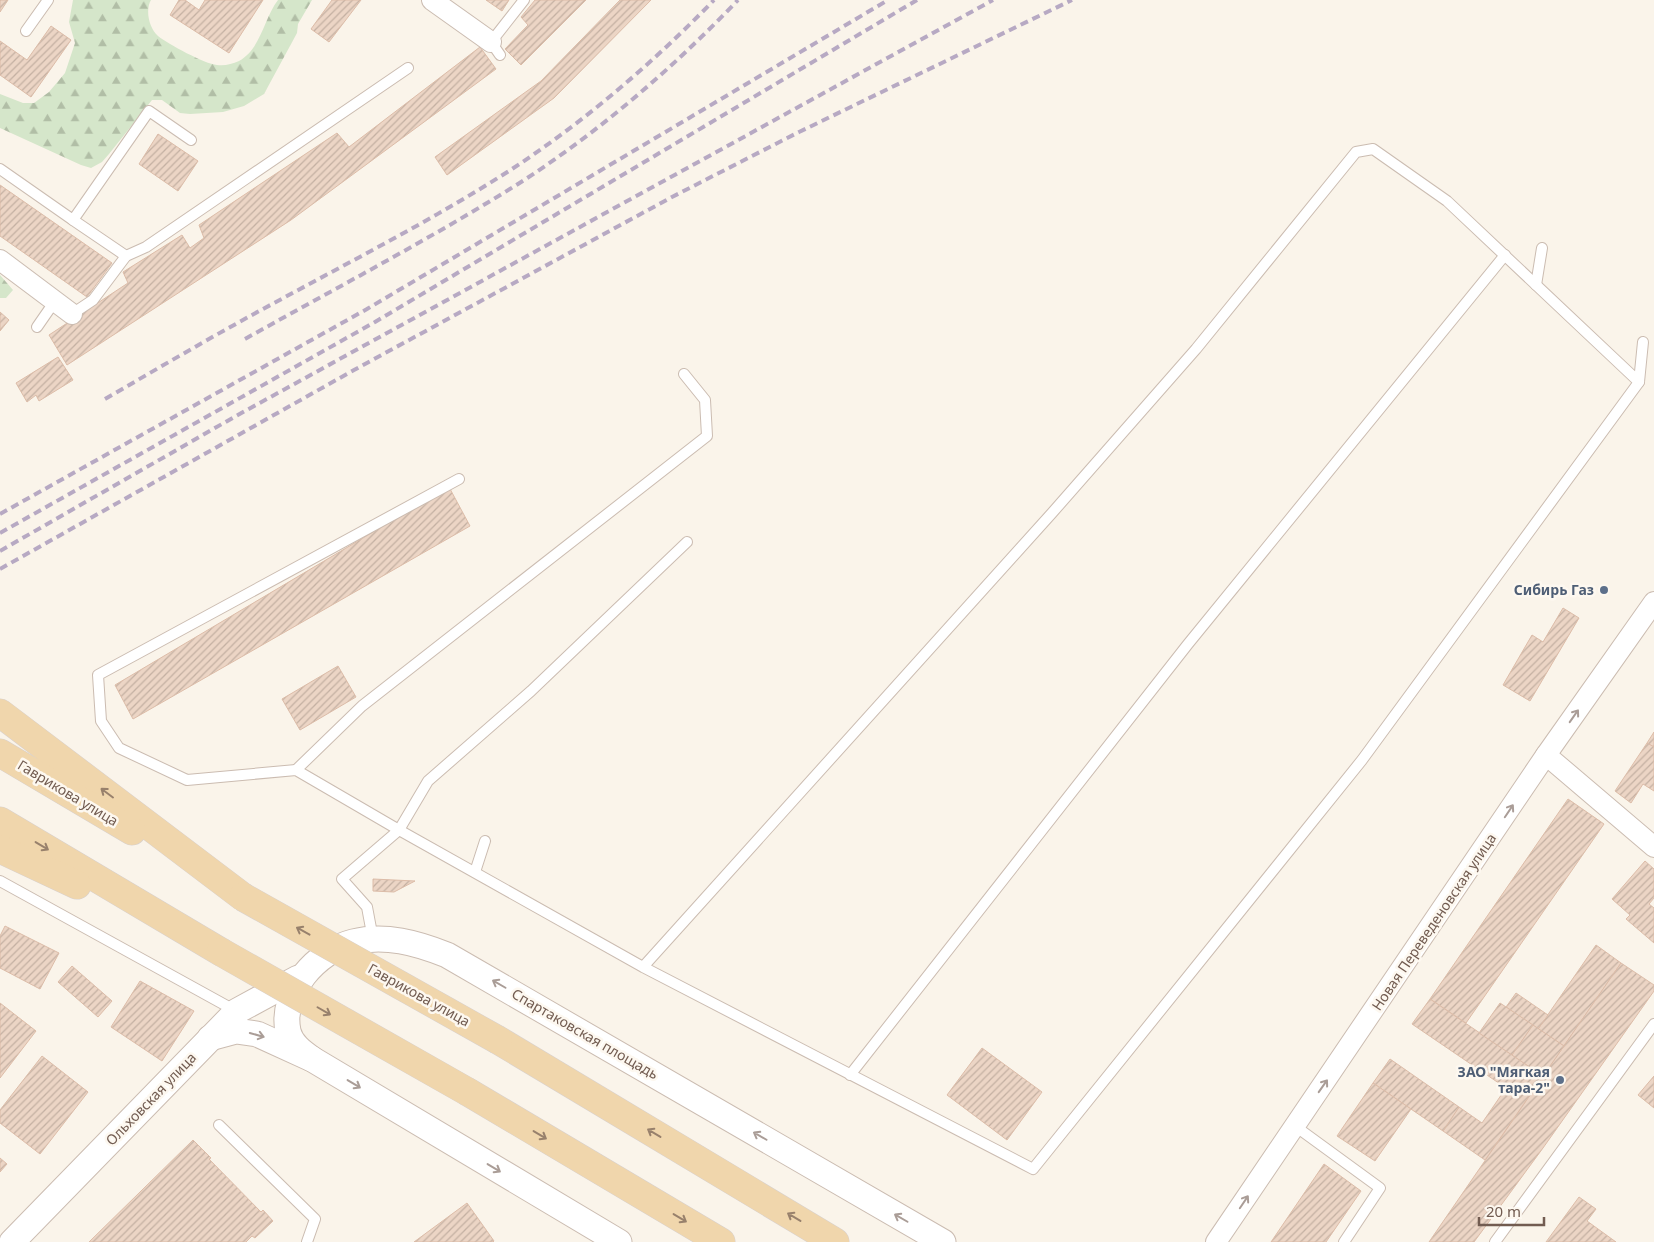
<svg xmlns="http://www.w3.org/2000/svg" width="1654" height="1242" font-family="'Noto Sans',sans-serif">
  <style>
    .forest { fill: url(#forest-firs) }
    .building { fill: url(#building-hatch); stroke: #dcbca8 }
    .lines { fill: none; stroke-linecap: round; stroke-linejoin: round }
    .service-casing { stroke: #cbbcb1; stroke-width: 12 }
    .minor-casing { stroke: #cbbcb1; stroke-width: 22 }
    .tertiary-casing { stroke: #cbbcb1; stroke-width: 27 }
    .primary-casing { stroke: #d8d1ce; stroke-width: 29 }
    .service { stroke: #fff; stroke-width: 10 }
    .minor { stroke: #fff; stroke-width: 20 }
    .tertiary { stroke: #fff; stroke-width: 25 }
    .primary { stroke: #f0d6ac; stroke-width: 28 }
    .rail { stroke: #b7a9c3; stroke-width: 4; stroke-dasharray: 8 5; stroke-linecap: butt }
    .primary-bridge-casing { stroke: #d8d1ce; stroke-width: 29; stroke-linecap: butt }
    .primary-bridge { stroke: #f0d6ac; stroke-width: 28 }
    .oneway { stroke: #aa9d97 }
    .oneway2 { stroke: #98816c }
    .service-dot { fill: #5c6f8a; stroke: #fdf8f0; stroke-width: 2 }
    .labels { text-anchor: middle; stroke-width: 5; stroke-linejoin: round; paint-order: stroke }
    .service-label { font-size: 14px; font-weight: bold; fill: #4e5e75; stroke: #fdf8f0; text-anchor: end }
    .street-label { font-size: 14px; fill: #725c51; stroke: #fdf8f0 }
  </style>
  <defs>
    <pattern id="forest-firs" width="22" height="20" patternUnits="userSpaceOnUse" patternTransform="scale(1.25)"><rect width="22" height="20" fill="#d5e6ca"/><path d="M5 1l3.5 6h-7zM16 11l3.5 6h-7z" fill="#b1bea6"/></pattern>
    <pattern id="building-hatch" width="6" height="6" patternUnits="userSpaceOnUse" patternTransform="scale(1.25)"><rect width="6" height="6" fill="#ecd5c5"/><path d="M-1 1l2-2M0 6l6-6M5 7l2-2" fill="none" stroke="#c4b0a2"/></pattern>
  </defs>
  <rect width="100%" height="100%" fill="#faf4ea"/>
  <!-- forest -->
  <g class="forest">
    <path d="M 73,0 L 151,0 C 145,10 149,28 158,36 C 168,44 205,64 217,65 C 225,66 232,64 239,61 C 261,49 264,18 278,0 L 312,0 L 298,24 L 297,33 L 264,94 L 244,106 L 223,112 L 190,114 L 180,113 L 162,100 L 152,100 L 109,154 L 102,162 L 91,168 L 81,165 L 0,128 L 0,94 L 23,103 L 34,103 L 49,92 L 65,73 L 75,43 L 69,22 Z"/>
    <path d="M 0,275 L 13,290 L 6,298 L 0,298 Z"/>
  </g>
  <!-- building -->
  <g class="building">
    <path d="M 0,0 L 8,0 L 0,12 Z"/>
    <path d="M 179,0 L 185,0 L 199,10 L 205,0 L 263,0 L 229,53 L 170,15 Z"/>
    <path d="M 332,0 L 361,0 L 329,42 L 311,29 Z"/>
    <path d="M 486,0 L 509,0 L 502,11 Z"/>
    <path d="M 535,0 L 586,0 L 521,65 L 505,49 L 528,25 L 521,17 Z"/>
    <path d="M 620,0 L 651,0 L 554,98 L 447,175 L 435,157 L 541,81 Z"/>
    <path d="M 51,26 L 71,40 L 31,97 L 0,75 L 0,41 L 27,60 Z"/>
    <path d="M 480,47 L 496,69 L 291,220 L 67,365 L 49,335 L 128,283 L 123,272 L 182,235 L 190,248 L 204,238 L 199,225 L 337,133 L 349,147 Z"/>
    <path d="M 158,134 L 198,161 L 178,191 L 139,164 Z"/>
    <path d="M 0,185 L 112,263 L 87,297 L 0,236 Z"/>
    <path d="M 0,312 L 9,320 L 0,331 Z"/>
    <path d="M 58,357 L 73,380 L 39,401 L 36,395 L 27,402 L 16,383 Z"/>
    <path d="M 449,487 L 470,526 L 133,719 L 115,685 Z"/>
    <path d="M 1563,608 L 1579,618 L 1530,701 L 1503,685 L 1532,635 L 1543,642 Z"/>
    <path d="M 338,666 L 356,697 L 300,730 L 282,699 Z"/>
    <path d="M 1654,732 L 1654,747 L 1647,743 Z"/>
    <path d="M 1647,743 L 1654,747 L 1654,791 L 1643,784 L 1631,803 L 1615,791 Z"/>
    <path d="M 1568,799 L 1604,824 L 1466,1023 L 1430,999 Z"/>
    <path d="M 1645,861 L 1654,869 L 1654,898 L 1649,904 L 1654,908 L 1654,943 L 1626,919 L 1630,915 L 1612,899 Z"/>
    <path d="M 373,879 L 415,881 L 394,892 L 373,891 Z"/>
    <path d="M 5,926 L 59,953 L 40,989 L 0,968 L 0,936 Z"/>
    <path d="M 1596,945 L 1621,963 L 1564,1046 L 1538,1029 Z"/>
    <path d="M 1621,963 L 1654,985 L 1654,991 L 1543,1148 L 1474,1242 L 1429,1242 Z"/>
    <path d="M 72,966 L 112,1001 L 98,1017 L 58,982 Z"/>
    <path d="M 140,981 L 194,1011 L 162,1061 L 111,1027 Z"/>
    <path d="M 1516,993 L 1548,1015 L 1538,1029 L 1506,1007 Z"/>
    <path d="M 1430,999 L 1543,1076 L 1485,1160 L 1443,1131 L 1459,1107 L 1482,1123 L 1506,1088 L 1412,1024 Z"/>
    <path d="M 0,1003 L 36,1031 L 0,1078 Z"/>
    <path d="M 1500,1003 L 1533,1025 L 1512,1055 L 1479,1033 Z"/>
    <path d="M 1533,1025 L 1564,1046 L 1543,1076 L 1512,1055 Z"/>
    <path d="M 982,1048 L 1042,1092 L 1007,1140 L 947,1095 Z"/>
    <path d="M 42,1056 L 88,1092 L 40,1154 L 0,1123 L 0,1110 Z"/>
    <path d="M 1390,1059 L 1459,1107 L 1443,1131 L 1373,1083 Z"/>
    <path d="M 1654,1076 L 1654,1108 L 1638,1095 Z"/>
    <path d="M 1373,1083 L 1411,1109 L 1375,1161 L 1337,1136 Z"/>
    <path d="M 193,1140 L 211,1158 L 209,1159 L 261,1212 L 263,1210 L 273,1221 L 255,1238 L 252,1236 L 246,1242 L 89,1242 Z"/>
    <path d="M 0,1158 L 7,1164 L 0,1172 Z"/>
    <path d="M 1324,1164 L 1361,1191 L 1326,1242 L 1271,1242 Z"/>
    <path d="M 1579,1197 L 1596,1209 L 1587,1221 L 1616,1242 L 1546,1242 Z"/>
    <path d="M 467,1203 L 494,1241 L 493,1242 L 414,1242 Z"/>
  </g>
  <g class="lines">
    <defs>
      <g id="service">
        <path d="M 26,31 L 48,0"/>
        <path d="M 500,55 L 491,42 L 524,0"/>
        <path d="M 0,169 L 73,220 L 149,111 L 191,140"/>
        <path d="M 73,220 L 126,256"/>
        <path d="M 1536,285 L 1542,248"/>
        <path d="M 72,314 L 93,300 L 126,256 L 146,247 L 408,68"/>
        <path d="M 37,327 L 55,301"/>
        <path d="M 1639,382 L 1643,342"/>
        <path d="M 459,479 L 98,675 L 101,721 L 119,748 L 187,780 L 296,770 L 399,830 L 428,781 L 531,691 L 687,542"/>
        <path d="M 296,770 L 362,706 L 707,436 L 705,400 L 684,374"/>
        <path d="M 475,872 L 485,841"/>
        <path d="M 0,881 L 236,1011"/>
        <path d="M 373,939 L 367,907 L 342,879 L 399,830 L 643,967 L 1033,1169 L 1362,760 L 1639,382 L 1447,201 L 1373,149 L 1356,152 L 1196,349 L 1052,513 L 643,967"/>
        <path d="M 850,1075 L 1188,644 L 1505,255"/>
        <path d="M 219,1125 L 315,1219 L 307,1242"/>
        <path d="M 1295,1126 L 1380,1188 L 1344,1242"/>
        <path d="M 1495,1242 L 1654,1024"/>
      </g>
      <g id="minor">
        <path d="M 432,0 L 491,42"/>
        <path d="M 0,260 L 72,314"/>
        <path d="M 1546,755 L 1654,847"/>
        <path d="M 1216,1242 L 1546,755 L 1654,602"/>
      </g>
      <g id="tertiary">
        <path d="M 210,1038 L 236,1031 L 257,1034 L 312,1059 L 619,1242"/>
        <path d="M 312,1059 C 302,1052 291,1044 288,1031 C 280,992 317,951 353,942 C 385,934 417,943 447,955 L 943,1242"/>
        <path d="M 12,1242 L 237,1011 L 298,978"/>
      </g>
      <g id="primary">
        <path d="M 0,713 L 243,897"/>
        <path d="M 0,753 L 132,831"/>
        <path d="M 0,821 L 221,952"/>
        <path d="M 0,849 L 77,885"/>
        <path d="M 498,1040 L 835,1242"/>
        <path d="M 468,1092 L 721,1242"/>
      </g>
    </defs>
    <!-- service casing -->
    <use href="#service" class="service-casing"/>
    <!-- minor casing -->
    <use href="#minor" class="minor-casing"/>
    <!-- tertiary casing -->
    <use href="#tertiary" class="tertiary-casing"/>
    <!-- primary casing -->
    <use href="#primary" class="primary-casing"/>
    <!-- service -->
    <use href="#service" class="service"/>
    <!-- minor -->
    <use href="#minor" class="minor"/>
    <!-- tertiary -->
    <use href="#tertiary" class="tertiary"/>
    <!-- primary -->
    <use href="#primary" class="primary"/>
    <!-- rail -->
    <g class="rail">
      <path d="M 245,339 C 336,288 430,239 518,184 C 599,132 672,69 738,0"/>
      <path d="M 105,399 C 162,366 218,333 276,302 C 355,259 436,218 512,169 C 585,121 653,63 714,0"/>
      <path d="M 0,514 L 367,309 L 888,0"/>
      <path d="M 0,533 L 375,322 L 917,0"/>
      <path d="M 0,551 L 236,416 L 993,0"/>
      <path d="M 0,569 L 354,370 L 672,197 L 799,132 L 1072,0"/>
    </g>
    <defs>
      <g id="primary-bridge">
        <path d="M 243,897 L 498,1040"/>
        <path d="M 221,952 L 468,1092"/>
      </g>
    </defs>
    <!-- primary-bridge casing -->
    <use href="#primary-bridge" class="primary-bridge-casing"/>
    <!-- primary-bridge -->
    <use href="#primary-bridge" class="primary-bridge"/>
  </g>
  <!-- one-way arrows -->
  <defs><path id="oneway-shaft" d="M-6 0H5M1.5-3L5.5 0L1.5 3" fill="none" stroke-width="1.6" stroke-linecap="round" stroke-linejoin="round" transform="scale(1.25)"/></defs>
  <g class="oneway">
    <use href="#oneway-shaft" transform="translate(1574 716) rotate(-55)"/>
    <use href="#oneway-shaft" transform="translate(1509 811) rotate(-56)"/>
    <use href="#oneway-shaft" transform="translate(499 984) rotate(-150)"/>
    <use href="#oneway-shaft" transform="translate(257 1035) rotate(16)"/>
    <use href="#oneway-shaft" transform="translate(354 1084) rotate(31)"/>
    <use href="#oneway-shaft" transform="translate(1323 1086) rotate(-55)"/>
    <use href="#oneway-shaft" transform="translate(760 1136) rotate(-150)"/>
    <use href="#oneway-shaft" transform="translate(494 1168) rotate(31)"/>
    <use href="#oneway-shaft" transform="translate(1244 1202) rotate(-56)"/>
    <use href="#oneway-shaft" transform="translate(901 1218) rotate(-150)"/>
  </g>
  <g class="oneway2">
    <use href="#oneway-shaft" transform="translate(107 793) rotate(-143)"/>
    <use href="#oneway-shaft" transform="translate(42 846) rotate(31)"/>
    <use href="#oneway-shaft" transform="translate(303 931) rotate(-151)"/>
    <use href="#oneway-shaft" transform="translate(324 1011) rotate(30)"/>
    <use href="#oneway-shaft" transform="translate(654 1133) rotate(-149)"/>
    <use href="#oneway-shaft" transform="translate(540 1135) rotate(31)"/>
    <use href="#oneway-shaft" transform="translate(794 1217) rotate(-149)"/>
    <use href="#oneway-shaft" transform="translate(680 1218) rotate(31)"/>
  </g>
  <!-- markers -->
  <g class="service-dot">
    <circle cx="1604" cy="590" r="5"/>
    <circle cx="1560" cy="1080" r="5"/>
  </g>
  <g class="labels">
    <!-- service labels -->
    <g class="service-label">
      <text x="1594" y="595">Сибирь Газ</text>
      <text x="1550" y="1077">ЗАО "Мягкая<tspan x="1550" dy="16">тара-2"</tspan></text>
    </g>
    <!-- street labels -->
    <g class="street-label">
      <text transform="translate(68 793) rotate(31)" y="5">Гаврикова улица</text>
      <text transform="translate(1434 922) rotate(-56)" y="5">Новая Переведеновская улица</text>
      <text transform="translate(419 995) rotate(29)" y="5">Гаврикова улица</text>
      <text transform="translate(585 1034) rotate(30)" y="5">Спартаковская площадь</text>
      <text transform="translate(151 1099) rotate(-46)" y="5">Ольховская улица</text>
    </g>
  </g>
  <!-- scale -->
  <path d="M1479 1217v8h65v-8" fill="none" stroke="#725c51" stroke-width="2.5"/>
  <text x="1486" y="1217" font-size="15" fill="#725c51" stroke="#fdf8f0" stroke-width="4" paint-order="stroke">20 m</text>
</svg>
